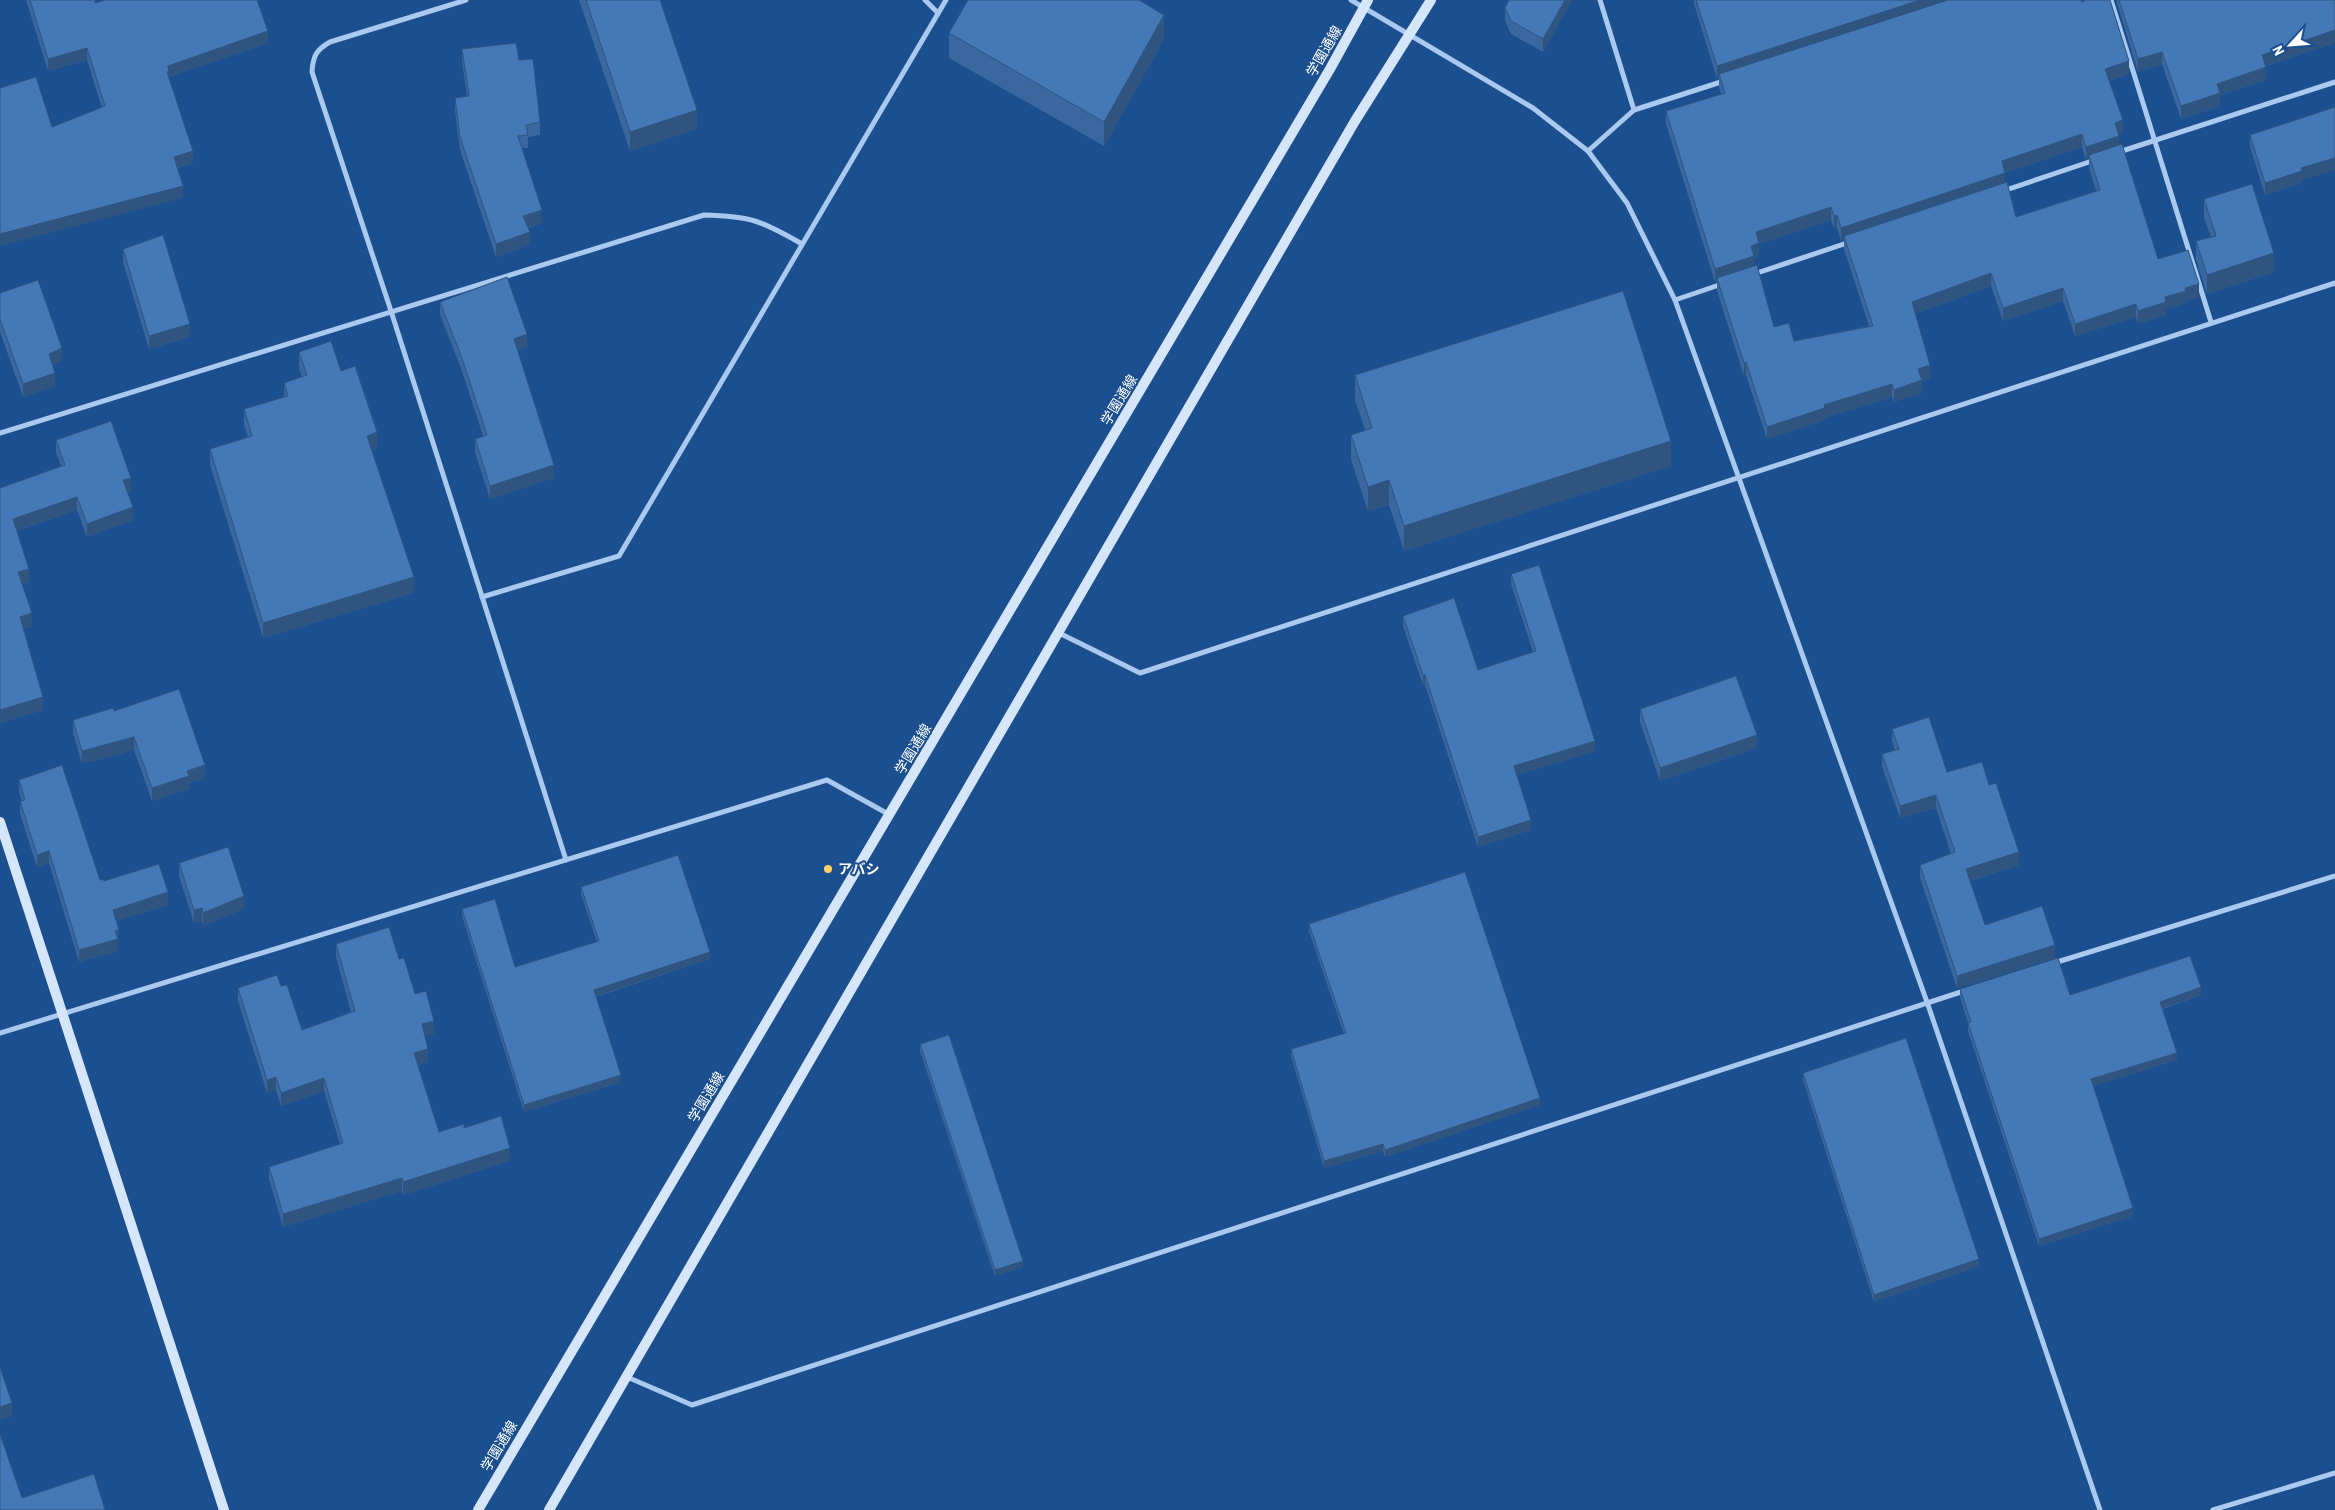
<svg xmlns="http://www.w3.org/2000/svg" width="2335" height="1510" font-family="'Roboto Condensed','Noto Sans JP',sans-serif">
  <style>
    .lines { fill: none; stroke-linecap: round; stroke-linejoin: round }
    .street { stroke: #a9c9ee; stroke-width: 5 }
    .secondary { stroke: #d6e6fa; stroke-width: 10 }
    .wall { fill: #3a679d; fill-rule: evenodd }
    .shaded-wall { fill: #305480 }
    .building { fill: #4478b7; stroke: #305480 }
    .poi-dot { fill: #ffd166; stroke: #1b4f8f; stroke-width: 2 }
    .labels { text-anchor: middle; stroke-width: 4; stroke-linejoin: round; paint-order: stroke }
    .street-label { font-size: 14px; fill: #fff; stroke: #1b4f8f }
    .poi-label { font-size: 14px; font-weight: bold; fill: #fff; stroke: #1b4f8f; text-anchor: start }
  </style>
  <rect width="100%" height="100%" fill="#1b4f8f"/>
  <g class="lines">
    <!-- street -->
    <g class="street">
      <path d="M 466,0 L 330,42 C 316,50 313,56 312,72 L 391,311 L 566,860"/>
      <path d="M 925,0 L 938,13"/>
      <path d="M 1351,0 L 1533,108 L 1588,151 L 1627,203 L 1675,300 L 1927,1002 L 2100,1510"/>
      <path d="M 2111,0 L 2211,322"/>
      <path d="M 1634,110 L 1724,81"/>
      <path d="M 1588,151 L 1634,110 L 1600,0"/>
      <path d="M 2119,152 L 2335,82"/>
      <path d="M 2003,191 L 2095,160"/>
      <path d="M 1754,274 L 1850,242"/>
      <path d="M 1675,300 L 1722,284"/>
      <path d="M 0,433 L 704,215 C 751,216 762,221 802,244"/>
      <path d="M 482,597 L 619,556 L 946,0"/>
      <path d="M 1057,632 L 1140,673 L 2335,283"/>
      <path d="M 2054,963 L 2335,876"/>
      <path d="M 0,1033 L 827,780 L 890,815"/>
      <path d="M 627,1377 L 692,1405 L 1964,991"/>
      <path d="M 2213,1510 L 2335,1473"/>
    </g>
    <!-- secondary -->
    <g class="secondary">
      <path d="M 0,822 L 224,1510"/>
      <path d="M 478,1510 L 1330,69 L 1368,0"/>
      <path d="M 549,1510 L 1355,121 L 1431,0"/>
    </g>
  </g>
  <!-- wall -->
  <g class="wall">
    <path d="M 26,0 L 95,0 L 95,3 L 268,43 L 169,77 L 193,163 L 178,168 L 183,198 L 52,127 L 102,108 L 87,60 L 48,71 Z"/>
    <path d="M 579,0 L 660,0 L 697,129 L 630,151 Z"/>
    <path d="M 1572,0 L 1543,52 L 1511,34 L 1505,21 L 1505,8 Z"/>
    <path d="M 1694,0 L 2081,0 L 2129,74 L 2109,81 L 2123,133 L 2119,134 L 2119,145 L 2158,259 L 2199,297 L 2186,301 L 2186,303 L 2166,309 L 2166,315 L 2138,324 L 2136,317 L 2075,336 L 2063,301 L 2003,321 L 1991,286 L 1915,314 L 1930,378 L 1922,381 L 1922,393 L 1894,402 L 1892,397 L 1825,418 L 1825,420 L 1767,439 L 1746,375 L 1744,376 L 1717,291 L 1717,281 L 1715,282 L 1666,124 L 1666,111 L 1721,94 L 1719,87 L 1719,78 L 1717,79 L 1694,4 ZM 2082,147 L 2086,160 L 2089,159 L 2089,168 L 2096,191 L 2016,217 L 2005,183 L 2005,173 ZM 1831,220 L 1834,229 L 1837,228 L 1841,241 L 1844,240 L 1844,249 L 1869,326 L 1794,341 L 1774,327 L 1754,266 L 1754,258 L 1759,256 L 1759,244 Z"/>
    <path d="M 2117,0 L 2335,0 L 2335,43 L 2266,66 L 2266,80 L 2220,95 L 2220,106 L 2181,119 L 2162,64 L 2138,72 L 2117,3 Z"/>
    <path d="M 949,33 L 1164,39 L 1104,146 L 949,58 Z"/>
    <path d="M 462,49 L 519,60 L 540,122 L 540,135 L 528,137 L 528,148 L 522,148 L 542,223 L 528,228 L 530,245 L 496,257 L 460,150 L 455,111 L 455,98 L 467,96 L 462,62 Z"/>
    <path d="M 2250,135 L 2302,180 L 2302,183 L 2265,195 L 2250,147 Z"/>
    <path d="M 2204,199 L 2274,272 L 2207,294 L 2196,260 L 2196,241 L 2211,237 L 2204,218 Z"/>
    <path d="M 123,249 L 190,337 L 149,349 L 123,262 Z"/>
    <path d="M 0,293 L 62,361 L 53,365 L 55,386 L 23,397 L 0,332 Z"/>
    <path d="M 440,302 L 527,347 L 517,351 L 554,478 L 490,499 L 475,452 L 475,439 L 483,436 L 462,371 L 440,315 Z"/>
    <path d="M 299,352 L 341,371 L 377,448 L 372,450 L 414,593 L 263,638 L 210,465 L 210,449 L 248,437 L 244,425 L 244,409 L 284,397 L 284,383 L 302,377 L 299,368 Z"/>
    <path d="M 1355,375 L 1671,466 L 1404,551 L 1389,505 L 1368,511 L 1351,460 L 1351,435 L 1365,430 L 1355,400 Z"/>
    <path d="M 56,440 L 131,491 L 127,492 L 133,520 L 87,537 L 77,510 L 17,531 L 29,582 L 22,584 L 32,626 L 23,629 L 43,710 L 0,723 L 0,488 L 61,466 L 56,453 Z"/>
    <path d="M 1511,574 L 1595,751 L 1517,775 L 1531,830 L 1478,847 L 1425,685 L 1423,685 L 1403,626 L 1403,616 L 1478,670 L 1533,652 L 1511,584 Z"/>
    <path d="M 1640,709 L 1757,748 L 1660,781 L 1640,722 Z"/>
    <path d="M 114,711 L 205,778 L 189,783 L 189,789 L 152,801 L 134,750 L 82,764 L 73,733 L 73,720 Z"/>
    <path d="M 1892,729 L 1947,772 L 1989,785 L 2019,865 L 1970,881 L 1985,925 L 2055,958 L 1957,988 L 1920,878 L 1920,865 L 1951,854 L 1936,808 L 1900,818 L 1882,767 L 1882,754 L 1895,750 L 1892,741 Z"/>
    <path d="M 19,780 L 100,880 L 168,905 L 116,921 L 119,943 L 118,943 L 118,951 L 79,962 L 49,863 L 37,867 L 20,814 L 20,801 L 22,801 L 19,792 Z"/>
    <path d="M 179,863 L 244,909 L 203,926 L 202,921 L 194,923 L 179,876 Z"/>
    <path d="M 581,887 L 710,959 L 596,997 L 621,1082 L 524,1112 L 462,916 L 462,909 L 515,967 L 597,942 L 581,894 Z"/>
    <path d="M 1309,924 L 1540,1105 L 1385,1157 L 1383,1151 L 1324,1168 L 1291,1056 L 1291,1049 L 1344,1034 L 1309,931 Z"/>
    <path d="M 336,944 L 399,959 L 434,1034 L 425,1036 L 428,1062 L 418,1065 L 439,1132 L 464,1128 L 510,1161 L 403,1195 L 402,1191 L 283,1227 L 269,1179 L 269,1167 L 340,1144 L 324,1091 L 281,1106 L 276,1090 L 267,1093 L 238,1001 L 238,988 L 281,986 L 302,1030 L 351,1012 L 336,957 Z"/>
    <path d="M 1960,989 L 2070,995 L 2201,995 L 2163,1009 L 2177,1060 L 2093,1086 L 2133,1216 L 2039,1246 L 1968,1031 L 1968,1023 L 1960,997 Z"/>
    <path d="M 920,1044 L 1023,1267 L 995,1276 L 920,1051 Z"/>
    <path d="M 1803,1073 L 1979,1266 L 1874,1302 L 1803,1080 Z"/>
  </g>
  <!-- shaded-wall -->
  <g class="shaded-wall">
    <path d="M 1565,0 L 1572,0 L 1543,52 L 1543,39 Z"/>
    <path d="M 1920,0 L 1960,0 L 1719,74 L 1719,78 L 1717,79 L 1717,66 Z"/>
    <path d="M 1164,15 L 1164,39 L 1104,146 L 1104,122 Z"/>
    <path d="M 2335,30 L 2335,43 L 2262,67 L 2262,55 Z"/>
    <path d="M 268,31 L 268,43 L 169,77 L 167,84 L 168,66 Z"/>
    <path d="M 87,48 L 87,60 L 48,71 L 48,59 Z"/>
    <path d="M 2162,52 L 2162,64 L 2138,72 L 2138,59 Z"/>
    <path d="M 2129,61 L 2129,74 L 2105,82 L 2105,69 Z"/>
    <path d="M 2266,67 L 2266,80 L 2220,95 L 2220,106 L 2181,119 L 2181,106 L 2217,84 Z"/>
    <path d="M 697,110 L 697,129 L 630,151 L 630,132 Z"/>
    <path d="M 2123,120 L 2123,133 L 2115,136 L 2115,123 Z"/>
    <path d="M 2082,134 L 2082,147 L 2002,174 L 2002,161 Z"/>
    <path d="M 2119,136 L 2119,149 L 2089,155 L 2089,159 L 2086,160 L 2086,147 Z"/>
    <path d="M 193,151 L 193,163 L 174,169 L 174,157 Z"/>
    <path d="M 2335,158 L 2335,170 L 2302,180 L 2302,183 L 2265,195 L 2265,183 L 2301,168 Z"/>
    <path d="M 2005,173 L 2005,186 L 1844,236 L 1844,240 L 1841,241 L 1841,228 Z"/>
    <path d="M 183,186 L 183,198 L 0,246 L 0,234 Z"/>
    <path d="M 1831,207 L 1831,220 L 1759,244 L 1759,256 L 1754,258 L 1754,269 L 1717,278 L 1717,281 L 1715,282 L 1715,269 L 1751,246 L 1756,232 Z"/>
    <path d="M 542,210 L 542,223 L 523,229 L 523,216 Z"/>
    <path d="M 1837,215 L 1837,228 L 1834,229 L 1834,216 Z"/>
    <path d="M 530,232 L 530,245 L 496,257 L 496,244 Z"/>
    <path d="M 2274,253 L 2274,272 L 2207,294 L 2207,275 Z"/>
    <path d="M 1991,273 L 1991,286 L 1912,315 L 1912,302 Z"/>
    <path d="M 2199,284 L 2199,297 L 2186,301 L 2186,303 L 2166,309 L 2166,315 L 2138,324 L 2138,311 L 2165,297 L 2185,288 Z"/>
    <path d="M 2063,288 L 2063,301 L 2003,321 L 2003,308 Z"/>
    <path d="M 2136,304 L 2136,317 L 2075,336 L 2075,324 Z"/>
    <path d="M 190,324 L 190,337 L 149,349 L 149,336 Z"/>
    <path d="M 527,334 L 527,347 L 514,352 L 514,339 Z"/>
    <path d="M 62,348 L 62,361 L 49,367 L 49,354 Z"/>
    <path d="M 1746,362 L 1746,375 L 1744,376 L 1744,363 Z"/>
    <path d="M 1930,365 L 1930,378 L 1922,381 L 1922,393 L 1894,402 L 1894,390 L 1918,369 Z"/>
    <path d="M 55,373 L 55,386 L 23,397 L 23,384 Z"/>
    <path d="M 1892,384 L 1892,397 L 1825,418 L 1825,420 L 1767,439 L 1767,427 L 1824,405 Z"/>
    <path d="M 377,432 L 377,448 L 367,452 L 367,436 Z"/>
    <path d="M 1671,441 L 1671,466 L 1404,551 L 1404,526 Z"/>
    <path d="M 554,465 L 554,478 L 490,499 L 490,486 Z"/>
    <path d="M 131,478 L 131,491 L 123,493 L 123,480 Z"/>
    <path d="M 1389,480 L 1389,505 L 1368,511 L 1368,487 Z"/>
    <path d="M 77,497 L 77,510 L 13,532 L 13,519 Z"/>
    <path d="M 133,507 L 133,520 L 87,537 L 87,524 Z"/>
    <path d="M 29,569 L 29,582 L 18,585 L 18,572 Z"/>
    <path d="M 414,577 L 414,593 L 263,638 L 263,623 Z"/>
    <path d="M 32,613 L 32,626 L 20,630 L 20,617 Z"/>
    <rect x="1423" y="675" width="2" height="10"/>
    <path d="M 43,697 L 43,710 L 0,723 L 0,710 Z"/>
    <path d="M 1757,735 L 1757,748 L 1660,781 L 1660,768 Z"/>
    <path d="M 134,737 L 134,750 L 82,764 L 82,751 Z"/>
    <path d="M 1595,741 L 1595,751 L 1514,776 L 1514,766 Z"/>
    <path d="M 205,765 L 205,778 L 189,783 L 189,789 L 152,801 L 152,788 L 187,771 Z"/>
    <path d="M 1936,795 L 1936,808 L 1900,818 L 1900,806 Z"/>
    <path d="M 1531,820 L 1531,830 L 1478,847 L 1478,837 Z"/>
    <path d="M 49,851 L 49,863 L 37,867 L 37,855 Z"/>
    <path d="M 2019,852 L 2019,865 L 1966,882 L 1966,869 Z"/>
    <path d="M 168,892 L 168,905 L 113,922 L 113,910 Z"/>
    <path d="M 244,896 L 244,909 L 203,926 L 203,913 Z"/>
    <path d="M 202,908 L 202,921 L 194,923 L 194,910 Z"/>
    <path d="M 119,930 L 119,943 L 118,943 L 118,951 L 79,962 L 79,950 Z"/>
    <path d="M 2055,945 L 2055,958 L 1957,988 L 1957,976 Z"/>
    <path d="M 710,952 L 710,959 L 594,997 L 594,990 Z"/>
    <path d="M 2201,987 L 2201,995 L 2160,1009 L 2160,1002 Z"/>
    <path d="M 434,1021 L 434,1034 L 422,1037 L 422,1024 Z"/>
    <path d="M 428,1049 L 428,1062 L 414,1066 L 414,1053 Z"/>
    <path d="M 2177,1053 L 2177,1060 L 2091,1087 L 2091,1079 Z"/>
    <path d="M 621,1075 L 621,1082 L 524,1112 L 524,1105 Z"/>
    <path d="M 276,1077 L 276,1090 L 267,1093 L 267,1080 Z"/>
    <path d="M 324,1078 L 324,1091 L 281,1106 L 281,1093 Z"/>
    <path d="M 1540,1098 L 1540,1105 L 1385,1157 L 1385,1150 Z"/>
    <path d="M 1383,1144 L 1383,1151 L 1324,1168 L 1324,1161 Z"/>
    <path d="M 510,1148 L 510,1161 L 403,1195 L 403,1182 Z"/>
    <path d="M 402,1178 L 402,1191 L 283,1227 L 283,1214 Z"/>
    <path d="M 2133,1208 L 2133,1216 L 2039,1246 L 2039,1239 Z"/>
    <path d="M 1979,1259 L 1979,1266 L 1874,1302 L 1874,1295 Z"/>
    <path d="M 1023,1261 L 1023,1267 L 995,1276 L 995,1270 Z"/>
    <path d="M 12,1403 L 12,1416 L 0,1420 L 0,1407 Z"/>
  </g>
  <!-- building -->
  <g class="building">
    <path d="M 30,0 L 95,0 L 95,3 L 105,0 L 257,0 L 268,31 L 168,66 L 169,71 L 167,72 L 193,151 L 174,157 L 183,186 L 0,234 L 0,88 L 36,77 L 52,127 L 105,106 L 87,48 L 48,59 Z"/>
    <path d="M 586,0 L 660,0 L 697,110 L 630,132 Z"/>
    <path d="M 968,0 L 1139,0 L 1164,15 L 1104,122 L 949,33 Z"/>
    <path d="M 1509,0 L 1565,0 L 1543,39 L 1511,21 L 1505,8 Z"/>
    <path d="M 1696,0 L 1920,0 L 1717,66 Z"/>
    <path d="M 1948,0 L 2081,0 L 2081,2 L 2086,0 L 2110,0 L 2129,61 L 2105,69 L 2123,120 L 2115,123 L 2119,136 L 2086,147 L 2082,134 L 2002,161 L 2005,173 L 1841,228 L 1837,215 L 1834,216 L 1831,207 L 1756,232 L 1759,243 L 1751,246 L 1754,256 L 1715,269 L 1666,111 L 1725,93 L 1719,74 Z"/>
    <path d="M 2119,0 L 2335,0 L 2335,30 L 2262,55 L 2266,67 L 2217,84 L 2220,93 L 2181,106 L 2162,52 L 2138,59 Z"/>
    <path d="M 516,43 L 519,60 L 533,59 L 540,122 L 526,125 L 528,135 L 518,136 L 542,210 L 523,216 L 530,232 L 496,244 L 460,137 L 455,98 L 469,96 L 462,49 Z"/>
    <path d="M 2335,107 L 2335,158 L 2301,168 L 2302,171 L 2265,183 L 2250,135 Z"/>
    <path d="M 2122,144 L 2158,259 L 2188,250 L 2199,284 L 2185,288 L 2186,291 L 2165,297 L 2166,302 L 2138,311 L 2136,304 L 2075,324 L 2063,288 L 2003,308 L 1991,273 L 1912,302 L 1930,365 L 1918,369 L 1922,380 L 1894,390 L 1892,384 L 1824,405 L 1825,408 L 1767,427 L 1746,362 L 1744,363 L 1717,278 L 1757,265 L 1774,327 L 1789,323 L 1794,341 L 1873,326 L 1844,236 L 2007,182 L 2016,217 L 2100,190 L 2089,155 Z"/>
    <path d="M 2252,184 L 2274,253 L 2207,275 L 2196,241 L 2216,236 L 2204,199 Z"/>
    <path d="M 163,235 L 190,324 L 149,336 L 123,249 Z"/>
    <path d="M 507,277 L 527,334 L 514,339 L 554,465 L 490,486 L 475,439 L 487,435 L 462,358 L 440,302 Z"/>
    <path d="M 38,280 L 62,348 L 49,354 L 55,373 L 23,384 L 0,319 L 0,293 Z"/>
    <path d="M 1623,291 L 1671,441 L 1404,526 L 1389,480 L 1368,487 L 1351,435 L 1372,428 L 1355,375 Z"/>
    <path d="M 331,341 L 341,371 L 355,366 L 377,432 L 367,436 L 414,577 L 263,623 L 210,449 L 252,436 L 244,409 L 288,396 L 284,383 L 307,375 L 299,352 Z"/>
    <path d="M 111,421 L 131,478 L 123,480 L 133,507 L 87,524 L 77,497 L 13,519 L 29,569 L 18,572 L 32,613 L 20,617 L 43,697 L 0,710 L 0,488 L 65,465 L 56,440 Z"/>
    <path d="M 1539,565 L 1595,741 L 1514,766 L 1531,820 L 1478,837 L 1425,675 L 1423,675 L 1403,616 L 1454,598 L 1478,670 L 1536,651 L 1511,574 Z"/>
    <path d="M 1736,676 L 1757,735 L 1660,768 L 1640,709 Z"/>
    <path d="M 179,689 L 205,765 L 187,771 L 189,776 L 152,788 L 134,737 L 82,751 L 73,720 L 113,708 L 114,711 Z"/>
    <path d="M 1929,717 L 1947,772 L 1982,762 L 1989,785 L 1996,783 L 2019,852 L 1966,869 L 1985,925 L 2042,906 L 2055,945 L 1957,976 L 1920,865 L 1955,852 L 1936,795 L 1900,806 L 1882,754 L 1899,749 L 1892,729 Z"/>
    <path d="M 62,765 L 100,880 L 103,879 L 104,881 L 159,864 L 168,892 L 113,910 L 119,930 L 115,931 L 118,939 L 79,950 L 49,851 L 37,855 L 20,801 L 25,800 L 19,780 Z"/>
    <path d="M 228,847 L 244,896 L 203,913 L 202,908 L 194,910 L 179,863 Z"/>
    <path d="M 678,855 L 710,952 L 594,990 L 621,1075 L 524,1105 L 462,909 L 495,899 L 515,967 L 599,941 L 581,887 Z"/>
    <path d="M 1465,872 L 1540,1098 L 1385,1150 L 1383,1144 L 1324,1161 L 1291,1049 L 1346,1033 L 1309,924 Z"/>
    <path d="M 389,927 L 399,959 L 404,958 L 415,994 L 426,991 L 434,1021 L 422,1024 L 428,1049 L 414,1053 L 439,1132 L 464,1124 L 464,1128 L 501,1116 L 510,1148 L 403,1182 L 402,1178 L 283,1214 L 269,1167 L 343,1143 L 324,1078 L 281,1093 L 276,1077 L 267,1080 L 238,988 L 277,975 L 281,986 L 287,985 L 302,1030 L 355,1011 L 336,944 Z"/>
    <path d="M 2190,956 L 2201,987 L 2160,1002 L 2177,1053 L 2091,1079 L 2133,1208 L 2039,1239 L 1968,1023 L 1971,1022 L 1960,989 L 2058,958 L 2070,995 Z"/>
    <path d="M 949,1035 L 1023,1261 L 995,1270 L 920,1044 Z"/>
    <path d="M 1906,1038 L 1979,1259 L 1874,1295 L 1803,1073 Z"/>
    <path d="M 0,1367 L 12,1403 L 0,1407 Z"/>
    <path d="M 0,1434 L 22,1498 L 94,1474 L 105,1510 L 0,1510 Z"/>
  </g>
  <!-- markers -->
  <circle class="poi-dot" cx="828" cy="869" r="5"/>
  <g class="labels">
    <!-- street labels -->
    <g class="street-label">
      <text transform="translate(1324 51) rotate(-60)" y="5">学園通線</text>
      <text transform="translate(1119 400) rotate(-59)" y="5">学園通線</text>
      <text transform="translate(913 749) rotate(-59)" y="5">学園通線</text>
      <text transform="translate(706 1097) rotate(-59)" y="5">学園通線</text>
      <text transform="translate(499 1446) rotate(-59)" y="5">学園通線</text>
    </g>
    <!-- poi labels -->
    <g class="poi-label">
      <text x="838" y="874">アバシ</text>
    </g>
  </g>
  <!-- north arrow -->
  <g transform="translate(2290 45) rotate(244)" stroke="#1b4f8f" stroke-width="4" paint-order="stroke">
  <path d="M0-4L9 19L0 12L-9 19Z" fill="#ffffff"/>
  <text y="-8" font-size="14" font-weight="bold" text-anchor="middle" fill="#ffffff">N</text>
  </g>
</svg>
